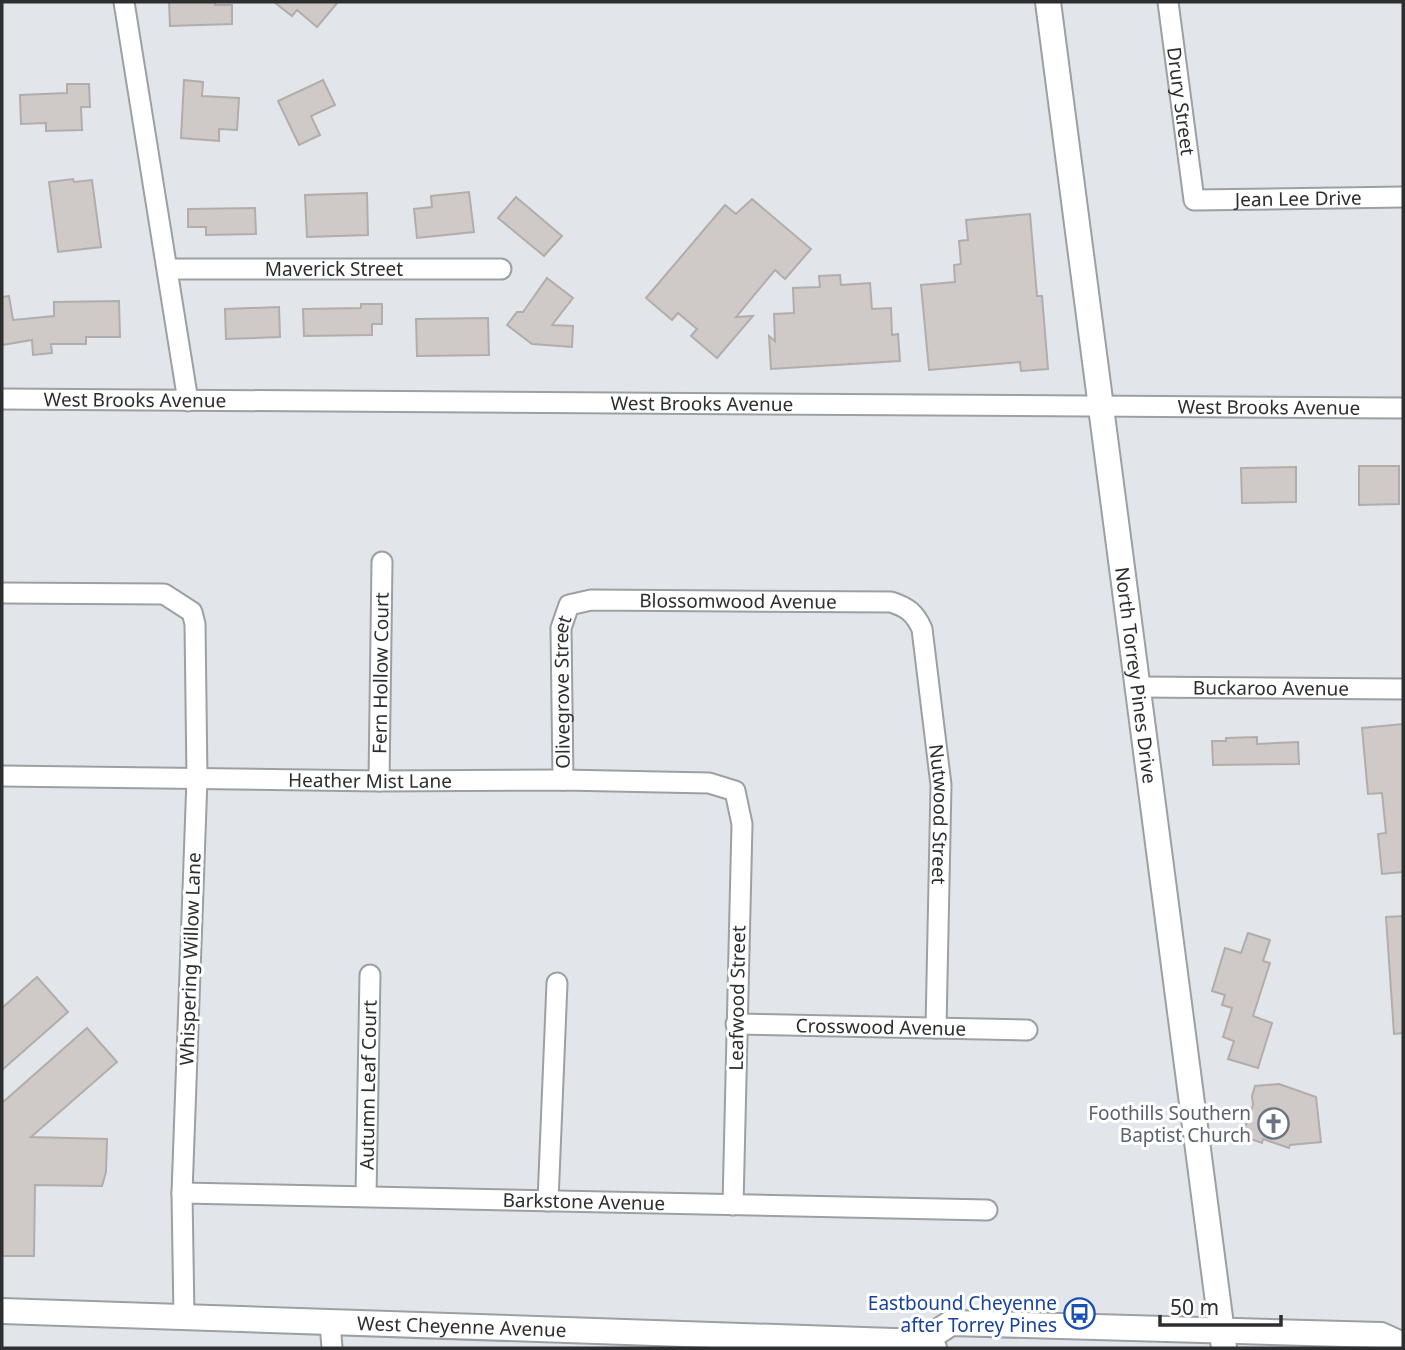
<svg xmlns="http://www.w3.org/2000/svg" width="1405" height="1350" font-family="'Noto Sans',sans-serif">
  <style>
    .building { fill: #cfc9c7; stroke: #b2adab; stroke-width: 2 }
    .lines { fill: none; stroke-linecap: round; stroke-linejoin: round }
    .minor-casing { stroke: #9c9fa3; stroke-width: 23 }
    .major-casing { stroke: #9c9fa3; stroke-width: 28 }
    .minor { stroke: #fff; stroke-width: 19 }
    .major { stroke: #fff; stroke-width: 24 }
    .labels { text-anchor: middle; stroke-width: 6; stroke-linejoin: round; paint-order: stroke }
    .street-label { font-size: 19px; fill: #2d2e30; stroke: #fff }
    .worship-label { font-size: 19px; fill: #5b616d; stroke: #fff; text-anchor: end }
    .transit-label { font-size: 19px; fill: #164399; stroke: #fff; text-anchor: end }
  </style>
  <rect width="100%" height="100%" fill="#e2e6ea"/>
  <!-- building -->
  <g class="building">
    <path d="M 169,2 L 215,2 L 215,5 L 232,5 L 232,24 L 170,26 Z"/>
    <path d="M 274,2 L 338,2 L 317,27 L 297,10 L 292,16 Z"/>
    <path d="M 184,80 L 203,82 L 202,96 L 239,98 L 237,130 L 219,129 L 219,141 L 181,138 Z"/>
    <path d="M 323,80 L 335,105 L 311,116 L 320,135 L 299,145 L 278,101 Z"/>
    <path d="M 67,84 L 89,84 L 90,107 L 81,107 L 82,130 L 46,131 L 46,123 L 21,124 L 20,95 L 67,93 Z"/>
    <path d="M 73,179 L 74,182 L 92,180 L 101,247 L 58,252 L 49,182 Z"/>
    <path d="M 469,192 L 474,232 L 417,238 L 414,209 L 432,207 L 431,196 Z"/>
    <path d="M 367,193 L 368,235 L 307,237 L 305,195 Z"/>
    <path d="M 516,197 L 562,236 L 544,256 L 498,218 Z"/>
    <path d="M 752,199 L 811,249 L 785,279 L 775,270 L 736,317 L 753,316 L 717,358 L 691,336 L 697,329 L 678,313 L 672,320 L 646,298 L 725,205 L 736,214 Z"/>
    <path d="M 255,208 L 256,234 L 206,235 L 206,227 L 188,227 L 188,209 Z"/>
    <path d="M 1030,214 L 1037,296 L 1042,296 L 1048,369 L 1021,371 L 1020,362 L 929,370 L 921,285 L 955,282 L 954,265 L 961,264 L 959,241 L 968,240 L 966,220 Z"/>
    <path d="M 840,275 L 841,285 L 870,283 L 872,309 L 891,308 L 892,335 L 898,334 L 900,361 L 771,369 L 769,336 L 775,341 L 774,314 L 794,313 L 793,288 L 820,287 L 819,276 Z"/>
    <path d="M 547,278 L 573,298 L 552,325 L 573,326 L 572,347 L 532,344 L 507,325 L 517,312 L 523,312 Z"/>
    <path d="M 9,296 L 13,320 L 54,316 L 54,302 L 119,301 L 120,337 L 86,337 L 86,344 L 51,344 L 52,353 L 33,355 L 32,340 L 2,345 L 2,297 Z"/>
    <path d="M 361,304 L 382,304 L 382,324 L 372,324 L 372,335 L 304,336 L 303,309 L 361,308 Z"/>
    <path d="M 279,307 L 280,337 L 226,339 L 225,309 Z"/>
    <path d="M 488,318 L 489,355 L 417,356 L 416,319 Z"/>
    <path d="M 1359,466 L 1399,466 L 1399,504 L 1359,505 Z"/>
    <path d="M 1296,467 L 1296,502 L 1242,503 L 1241,468 Z"/>
    <path d="M 1403,724 L 1403,872 L 1382,874 L 1378,834 L 1386,833 L 1382,793 L 1368,794 L 1362,728 Z"/>
    <path d="M 1257,737 L 1257,744 L 1298,742 L 1299,764 L 1213,765 L 1212,741 L 1226,741 L 1226,738 Z"/>
    <path d="M 1403,916 L 1403,1033 L 1394,1034 L 1386,917 Z"/>
    <path d="M 1248,933 L 1270,940 L 1263,961 L 1270,963 L 1253,1016 L 1272,1023 L 1258,1068 L 1228,1059 L 1234,1041 L 1223,1037 L 1232,1008 L 1222,1005 L 1225,995 L 1212,991 L 1225,948 L 1241,953 Z"/>
    <path d="M 37,977 L 68,1012 L 2,1070 L 2,1008 Z"/>
    <path d="M 87,1028 L 117,1062 L 31,1137 L 107,1139 L 106,1172 L 102,1186 L 35,1185 L 34,1256 L 2,1256 L 2,1103 Z"/>
    <path d="M 1279,1084 L 1316,1097 L 1321,1142 L 1290,1145 L 1289,1148 L 1263,1139 L 1262,1143 L 1242,1136 L 1253,1105 L 1252,1096 L 1255,1086 Z"/>
  </g>
  <g class="lines">
    <defs>
      <g id="minor">
        <path d="M 124,2 L 188,401"/>
        <path id="s1" d="M 1168,2 L 1194,200 L 1403,197"/>
        <path id="s2" d="M 168,269 L 501,269"/>
        <path id="s3" d="M 2,399 L 1403,408"/>
        <path d="M 2,593 L 164,594 L 192,612 L 195,624 L 197,779 L 182,1193 L 184,1317"/>
        <path id="s4" d="M 1138,687 L 1403,689"/>
        <path id="s5" d="M 2,776 L 379,781 L 563,780 L 709,783 L 735,791 L 742,824 L 733,1205"/>
        <path id="s6" d="M 563,780 L 561,628 L 569,605 L 591,600 L 891,602 C 907,607 915,613 922,629 L 941,785 L 936,1028"/>
        <path id="s7" d="M 379,781 L 382,562"/>
        <path id="s8" d="M 736,1024 L 1027,1030"/>
        <path id="s9" d="M 182,1193 L 987,1210"/>
        <path id="s10" d="M 366,1195 L 370,975"/>
        <path d="M 548,1201 L 557,983"/>
        <path d="M 330,1322 L 332,1348"/>
      </g>
      <g id="major">
        <path id="s11" d="M 1048,2 L 1224,1348"/>
        <path id="s12" d="M 2,1311 L 922,1342 L 934,1348"/>
        <path d="M 922,1342 L 951,1323 L 1381,1335 L 1403,1345"/>
      </g>
    </defs>
    <!-- minor casing -->
    <use href="#minor" class="minor-casing"/>
    <!-- major casing -->
    <use href="#major" class="major-casing"/>
    <!-- minor -->
    <use href="#minor" class="minor"/>
    <!-- major -->
    <use href="#major" class="major"/>
  </g>
  <!-- icons -->
  <defs>
    <symbol id="church-ring" viewBox="-11 -11 22 22"><circle r="9.5" fill="#fff" stroke="#6b7280" stroke-width="1.5"/><path d="M-1.2-6h2.4v3.5h3.3v2.4h-3.3V6h-2.4V-.1h-3.3v-2.4h3.3Z" fill="#6b7280"/></symbol>
    <symbol id="bus-ring" viewBox="-11 -11 22 22"><circle r="9.5" fill="#fff" stroke="#1a4fb4" stroke-width="1.5"/><path d="M-5-6H5V4H4V6H2V4H-2V6H-4V4H-5ZM-3.5-4V0h7V-4ZM-3.5 1.2v1.5H-2V1.2ZM2 1.2v1.5H3.5V1.2Z" fill="#1a4fb4"/></symbol>
  </defs>
  <g fill-rule="evenodd">
    <use href="#church-ring" x="1256" y="1106" width="35" height="35"/>
    <use href="#bus-ring" x="1062" y="1296" width="35" height="35"/>
  </g>
  <g class="labels">
    <!-- street labels -->
    <g class="street-label">
      <text dy="7" stroke="none"><textPath href="#s1" startOffset="100">Drury Street</textPath></text>
      <text dy="7" stroke="none"><textPath href="#s1" startOffset="304">Jean Lee Drive</textPath></text>
      <text dy="7" stroke="none"><textPath href="#s2" startOffset="166">Maverick Street</textPath></text>
      <text dy="7" stroke="none"><textPath href="#s3" startOffset="133">West Brooks Avenue</textPath></text>
      <text dy="7" stroke="none"><textPath href="#s3" startOffset="700">West Brooks Avenue</textPath></text>
      <text dy="7" stroke="none"><textPath href="#s3" startOffset="1267">West Brooks Avenue</textPath></text>
      <text dy="7" stroke="none"><textPath href="#s6" startOffset="346">Blossomwood Avenue</textPath></text>
      <text dy="7" stroke="none"><textPath href="#s7" startOffset="108">Fern Hollow Court</textPath></text>
      <text dy="7" stroke="none"><textPath href="#s11" startOffset="679">North Torrey Pines Drive</textPath></text>
      <text dy="7" stroke="none"><textPath href="#s4" startOffset="133">Buckaroo Avenue</textPath></text>
      <text dy="7" stroke="none"><textPath href="#s6" startOffset="88">Olivegrove Street</textPath></text>
      <text dy="7" stroke="none"><textPath href="#s5" startOffset="368">Heather Mist Lane</textPath></text>
      <text dy="7" stroke="none"><textPath href="#s6" startOffset="728">Nutwood Street</textPath></text>
      <text transform="translate(190 959) rotate(-88)" y="7">Whispering Willow Lane</text>
      <text transform="translate(737 998) rotate(-89)" y="7">Leafwood Street</text>
      <text dy="7" stroke="none"><textPath href="#s8" startOffset="145">Crosswood Avenue</textPath></text>
      <text dy="7" stroke="none"><textPath href="#s10" startOffset="110">Autumn Leaf Court</textPath></text>
      <text dy="7" stroke="none"><textPath href="#s9" startOffset="402">Barkstone Avenue</textPath></text>
      <text dy="7" stroke="none"><textPath href="#s12" startOffset="460">West Cheyenne Avenue</textPath></text>
    </g>
    <!-- worship labels -->
    <g class="worship-label">
      <text x="1251" y="1120">Foothills Southern<tspan x="1251" dy="22">Baptist Church</tspan></text>
    </g>
    <!-- transit labels -->
    <g class="transit-label">
      <text x="1057" y="1310">Eastbound Cheyenne<tspan x="1057" dy="22">after Torrey Pines</tspan></text>
    </g>
  </g>
  <!-- border -->
  <rect width="1405" height="1350" fill="none" stroke="#2d2e30" stroke-width="7"/>
  <!-- scale -->
  <path d="M1160 1315v10h121v-10" fill="none" stroke="#2d2e30" stroke-width="3.5"/>
  <text x="1170" y="1315" font-size="21" fill="#2d2e30" stroke="#ffffff" stroke-width="5" paint-order="stroke">50 m</text>
</svg>
